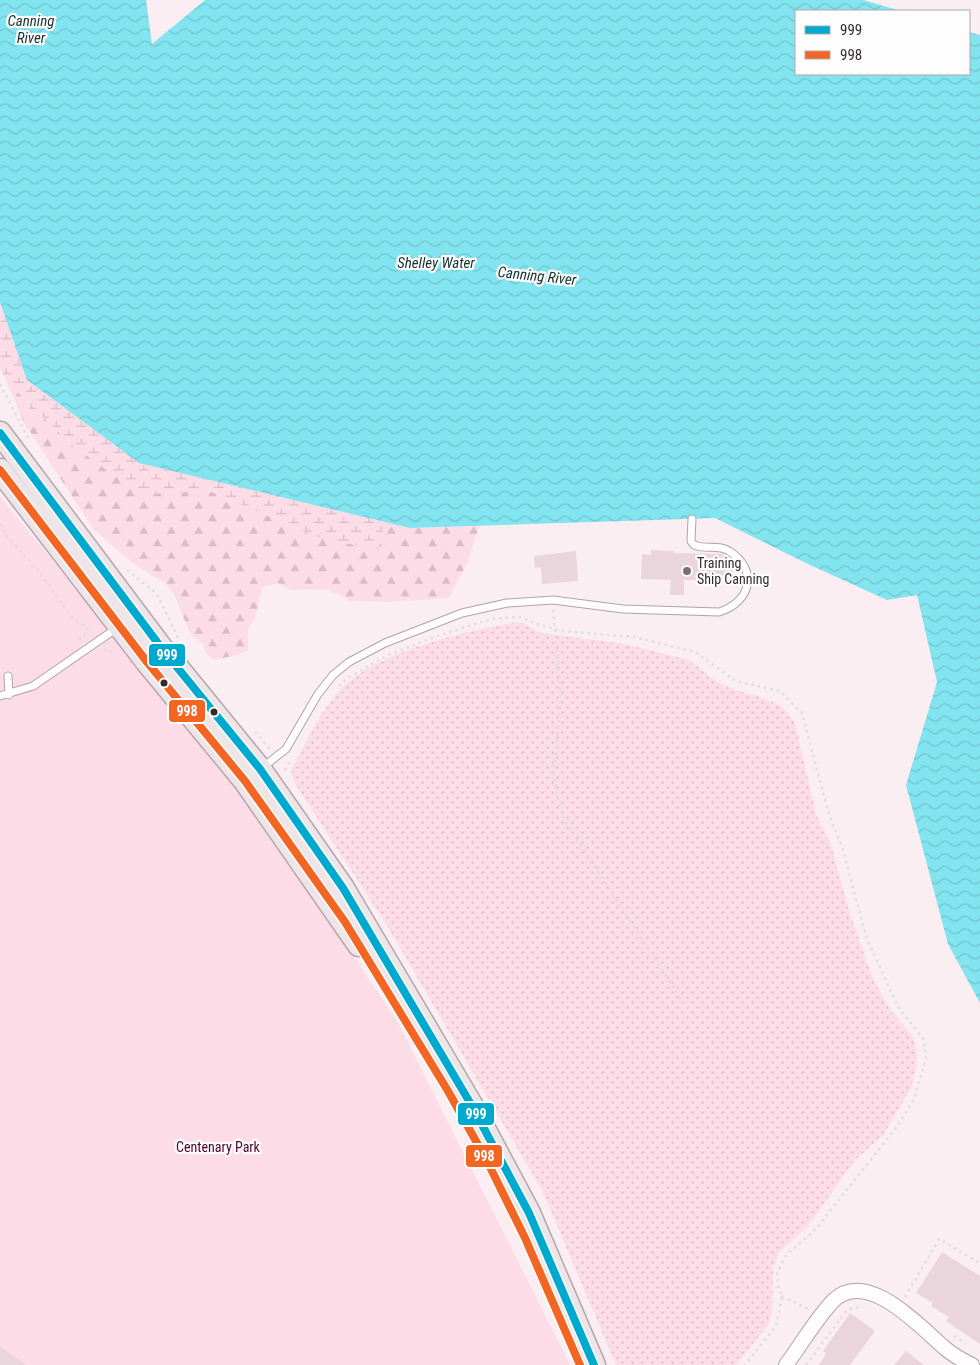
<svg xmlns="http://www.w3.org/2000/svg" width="980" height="1365" font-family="'Roboto Condensed',sans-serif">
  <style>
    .grass { fill: url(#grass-dots) }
    .forest { fill: url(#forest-firs) }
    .wetland { fill: url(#wetland-marsh) }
    .green { fill: #fbdce7 }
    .water { fill: url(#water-waves) }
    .building { fill: #ead5dd }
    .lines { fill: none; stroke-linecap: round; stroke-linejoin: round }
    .service-casing { stroke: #afa4a8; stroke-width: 9 }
    .minor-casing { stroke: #afa4a8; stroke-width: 16 }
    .primary-casing { stroke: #b7a5ad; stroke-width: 25 }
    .path { stroke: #e1ddde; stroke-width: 2.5; stroke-dasharray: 2.5 4; stroke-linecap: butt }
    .service { stroke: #fefcfd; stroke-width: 7 }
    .minor { stroke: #fefcfd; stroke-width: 14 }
    .primary { stroke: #ede5e8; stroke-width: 22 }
    .bus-1-casing { stroke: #fdfdfd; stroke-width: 11 }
    .bus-2-casing { stroke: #fdfdfd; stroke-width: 11 }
    .bus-1 { stroke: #00a9ce; stroke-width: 8 }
    .bus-2 { stroke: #f26522; stroke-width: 8 }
    .poi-dot { fill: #7a6f73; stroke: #fdfdfd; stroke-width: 2 }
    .bus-dot { fill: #352b2f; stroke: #fdfdfd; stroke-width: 2 }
    .labels { text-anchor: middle; stroke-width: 4.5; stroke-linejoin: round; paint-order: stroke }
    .poi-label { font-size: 14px; fill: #352b2f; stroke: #fdfdfd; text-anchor: start }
    .park-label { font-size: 14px; fill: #52002e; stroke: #fdfdfd }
    .water-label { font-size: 15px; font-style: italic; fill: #173032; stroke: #fdfdfd }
    .line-badge { stroke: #fdfdfd; stroke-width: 2 }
    .badge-label { font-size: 14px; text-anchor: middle; font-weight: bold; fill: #fff }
  </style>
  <defs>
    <pattern id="grass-dots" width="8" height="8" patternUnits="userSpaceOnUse" patternTransform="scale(1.25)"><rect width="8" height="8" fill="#fbdce7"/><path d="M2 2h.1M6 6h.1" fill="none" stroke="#d8bdc6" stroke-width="1.8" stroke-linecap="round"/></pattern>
    <pattern id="forest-firs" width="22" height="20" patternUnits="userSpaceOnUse" patternTransform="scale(1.25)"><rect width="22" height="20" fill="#fbdce7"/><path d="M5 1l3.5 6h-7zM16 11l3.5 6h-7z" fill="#d8bdc6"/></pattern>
    <pattern id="wetland-marsh" width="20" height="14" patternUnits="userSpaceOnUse" patternTransform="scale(1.25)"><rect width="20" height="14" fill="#fbdce7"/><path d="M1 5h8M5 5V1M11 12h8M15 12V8" fill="none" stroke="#d8bdc6"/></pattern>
    <pattern id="water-waves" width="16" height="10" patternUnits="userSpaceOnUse" patternTransform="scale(1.25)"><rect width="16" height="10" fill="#82e4ef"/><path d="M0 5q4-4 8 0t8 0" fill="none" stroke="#71c4cd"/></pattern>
  </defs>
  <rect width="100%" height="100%" fill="#faeef2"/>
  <!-- grass -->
  <path class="grass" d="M 516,622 L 522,623 L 541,633 L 625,644 L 688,660 C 700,666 707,677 719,683 C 748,699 777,692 795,723 L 816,814 L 831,845 L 849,911 L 873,979 L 889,1008 L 913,1037 L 917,1053 L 916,1070 L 911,1088 L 884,1134 L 854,1161 L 808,1226 L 779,1252 L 773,1268 L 772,1312 L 768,1325 L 736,1365 L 616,1365 L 543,1192 L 386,924 L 294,782 L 291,770 C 306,744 319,711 341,689 C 379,650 463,632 516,622 Z"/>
  <!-- forest -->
  <path class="forest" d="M 7,382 L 71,444 L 140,494 L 210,491 L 317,537 L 378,549 L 385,522 L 410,528 L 479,526 L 468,561 L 449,598 L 387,602 L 351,601 L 327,589 L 290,590 L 278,583 L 262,587 L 255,619 L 248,629 L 248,650 L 237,655 L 214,660 L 206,654 L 203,644 L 190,633 L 174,594 L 164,582 L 138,567 L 94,530 L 23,421 Z"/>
  <!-- wetland -->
  <path class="wetland" d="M 0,302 L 27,380 L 139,463 L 385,522 L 378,550 L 317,537 L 210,491 L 140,494 L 71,444 L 7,382 L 0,368 Z"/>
  <!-- green -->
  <path class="green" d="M 0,497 L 239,787 L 397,1021 L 570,1365 L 0,1365 Z"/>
  <!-- water -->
  <path class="water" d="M 0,0 L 146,0 L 152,44 L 205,0 L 863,0 L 901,11 L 796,11 L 796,74 L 969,74 L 969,32 L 980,35 L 980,1003 L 948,944 L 906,785 L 937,682 L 917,595 L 887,600 L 808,564 L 715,518 L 410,528 L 139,463 L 27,380 L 0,302 Z"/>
  <!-- building -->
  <g class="building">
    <path d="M 651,550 L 674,551 L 674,553 L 723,554 L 725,558 L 730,559 L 730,565 L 733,565 L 733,577 L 720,578 L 720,581 L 684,580 L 684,595 L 670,595 L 671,580 L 641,579 L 642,554 L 651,555 Z"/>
    <path d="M 576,551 L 578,581 L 542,584 L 541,567 L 535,568 L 534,556 Z"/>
    <path d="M 942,1252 L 980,1276 L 980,1344 L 946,1321 L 949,1317 L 931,1306 L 933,1303 L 916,1293 Z"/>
    <path d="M 850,1313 L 875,1331 L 850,1365 L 819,1365 L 826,1354 L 823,1351 Z"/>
    <path d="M 0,1346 L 26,1365 L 0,1365 Z"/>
    <path d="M 906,1351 L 924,1365 L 894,1365 Z"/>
  </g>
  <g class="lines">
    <defs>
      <g id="service">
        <path d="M 8,676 L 9,695"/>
        <path d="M 0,696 L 33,686 L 117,628"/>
        <path d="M 263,767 L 286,749 L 318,694 L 333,675 L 349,662 L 385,643 L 462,613 L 507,603 L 553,600 L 623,609 L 719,612 C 751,602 759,570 729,551 C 719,544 705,550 694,545 L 691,541 L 692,519"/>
      </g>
      <path id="minor" d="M 786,1365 C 800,1346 818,1316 834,1300 C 868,1268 921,1328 946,1349 C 954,1356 962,1360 972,1365"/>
      <g id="primary">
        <path d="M 0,433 L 163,650 L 260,769 L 343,888 L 472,1106 L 529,1213 L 594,1365"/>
        <path d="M 0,470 L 147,662 L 245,781 L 359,945"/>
      </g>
    </defs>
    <!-- service casing -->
    <use href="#service" class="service-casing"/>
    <!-- minor casing -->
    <use href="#minor" class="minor-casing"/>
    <!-- primary casing -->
    <use href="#primary" class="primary-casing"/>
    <!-- path -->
    <g class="path">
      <path d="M 0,384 L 28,438"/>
      <path d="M 0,524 L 7,536 L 43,577 L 68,613 L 76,621 L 92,632"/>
      <path d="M 127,570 L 157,594 L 179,640"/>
      <path d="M 553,610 L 561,695 L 554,773 L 557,796 L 565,821 L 687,1008"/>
      <path d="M 79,640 L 88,631"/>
      <path d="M 104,649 L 106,651 L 115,651"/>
      <path d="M 339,686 L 348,678 L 386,656 L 434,637 L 491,619 L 520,617 L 540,625 L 561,631 L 635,637 L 695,652 L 736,681 L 780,691 L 802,713 L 829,815 L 842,847 L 867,939 L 898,1007 L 924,1040 L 926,1058 L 914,1099 L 898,1125 L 816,1229 L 786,1255 L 777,1273 L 778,1287 L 782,1296 L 776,1326 L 745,1365"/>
      <path d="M 255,732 L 270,749"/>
      <path d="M 285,770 L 291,760"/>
      <path d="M 782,1296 L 810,1310"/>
      <path d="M 905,1297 L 939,1239 L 980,1263"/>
      <path d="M 954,1336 L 966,1344"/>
      <path d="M 806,1365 L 848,1309 L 863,1307"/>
    </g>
    <!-- service -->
    <use href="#service" class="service"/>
    <!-- minor -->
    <use href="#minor" class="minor"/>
    <!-- primary -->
    <use href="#primary" class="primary"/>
    <defs>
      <path id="bus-1" d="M 0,433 L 163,650 L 260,769 L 343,888 L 472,1106 L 529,1213 L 594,1365"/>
      <path id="bus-2" d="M 0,470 L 147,662 L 245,781 L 345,922 L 448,1091 L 487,1161 L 525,1238 L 580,1365"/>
    </defs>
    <!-- bus-1 casing -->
    <use href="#bus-1" class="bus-1-casing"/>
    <!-- bus-2 casing -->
    <use href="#bus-2" class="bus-2-casing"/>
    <!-- bus-1 -->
    <use href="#bus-1" class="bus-1"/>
    <!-- bus-2 -->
    <use href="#bus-2" class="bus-2"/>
  </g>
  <!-- markers -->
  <circle class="poi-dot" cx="687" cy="571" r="5"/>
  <g class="bus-dot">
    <circle cx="164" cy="683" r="4.5"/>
    <circle cx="214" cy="712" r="4.5"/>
  </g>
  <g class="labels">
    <!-- poi labels -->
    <g class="poi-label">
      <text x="697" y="568">Training<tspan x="697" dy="16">Ship Canning</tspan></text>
    </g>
    <!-- park labels -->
    <g class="park-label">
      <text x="218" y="1152">Centenary Park</text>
    </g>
    <!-- water labels -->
    <g class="water-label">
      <text x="31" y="26">Canning<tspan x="31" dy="17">River</tspan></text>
      <text x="436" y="268">Shelley Water</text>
      <text transform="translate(537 276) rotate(6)" y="5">Canning River</text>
    </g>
  </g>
  <g class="line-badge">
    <rect x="148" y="643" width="38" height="24" rx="5" fill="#00a9ce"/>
    <rect x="168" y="699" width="38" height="24" rx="5" fill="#f26522"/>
    <rect x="457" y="1102" width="38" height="24" rx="5" fill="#00a9ce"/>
    <rect x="465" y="1144" width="38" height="24" rx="5" fill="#f26522"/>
  </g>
  <g class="badge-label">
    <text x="167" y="660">999</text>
    <text x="187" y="716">998</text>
    <text x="476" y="1119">999</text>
    <text x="484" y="1161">998</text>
  </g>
  <!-- legend -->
  <rect x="795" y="10" width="175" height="65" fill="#fdfdfd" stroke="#ada9ab"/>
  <rect x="805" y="26" width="25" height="8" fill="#00a9ce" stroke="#ada9ab"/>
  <text x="840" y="35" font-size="15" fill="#352b2f">999</text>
  <rect x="805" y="51" width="25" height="8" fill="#f26522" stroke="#ada9ab"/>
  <text x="840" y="60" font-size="15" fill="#352b2f">998</text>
</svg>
